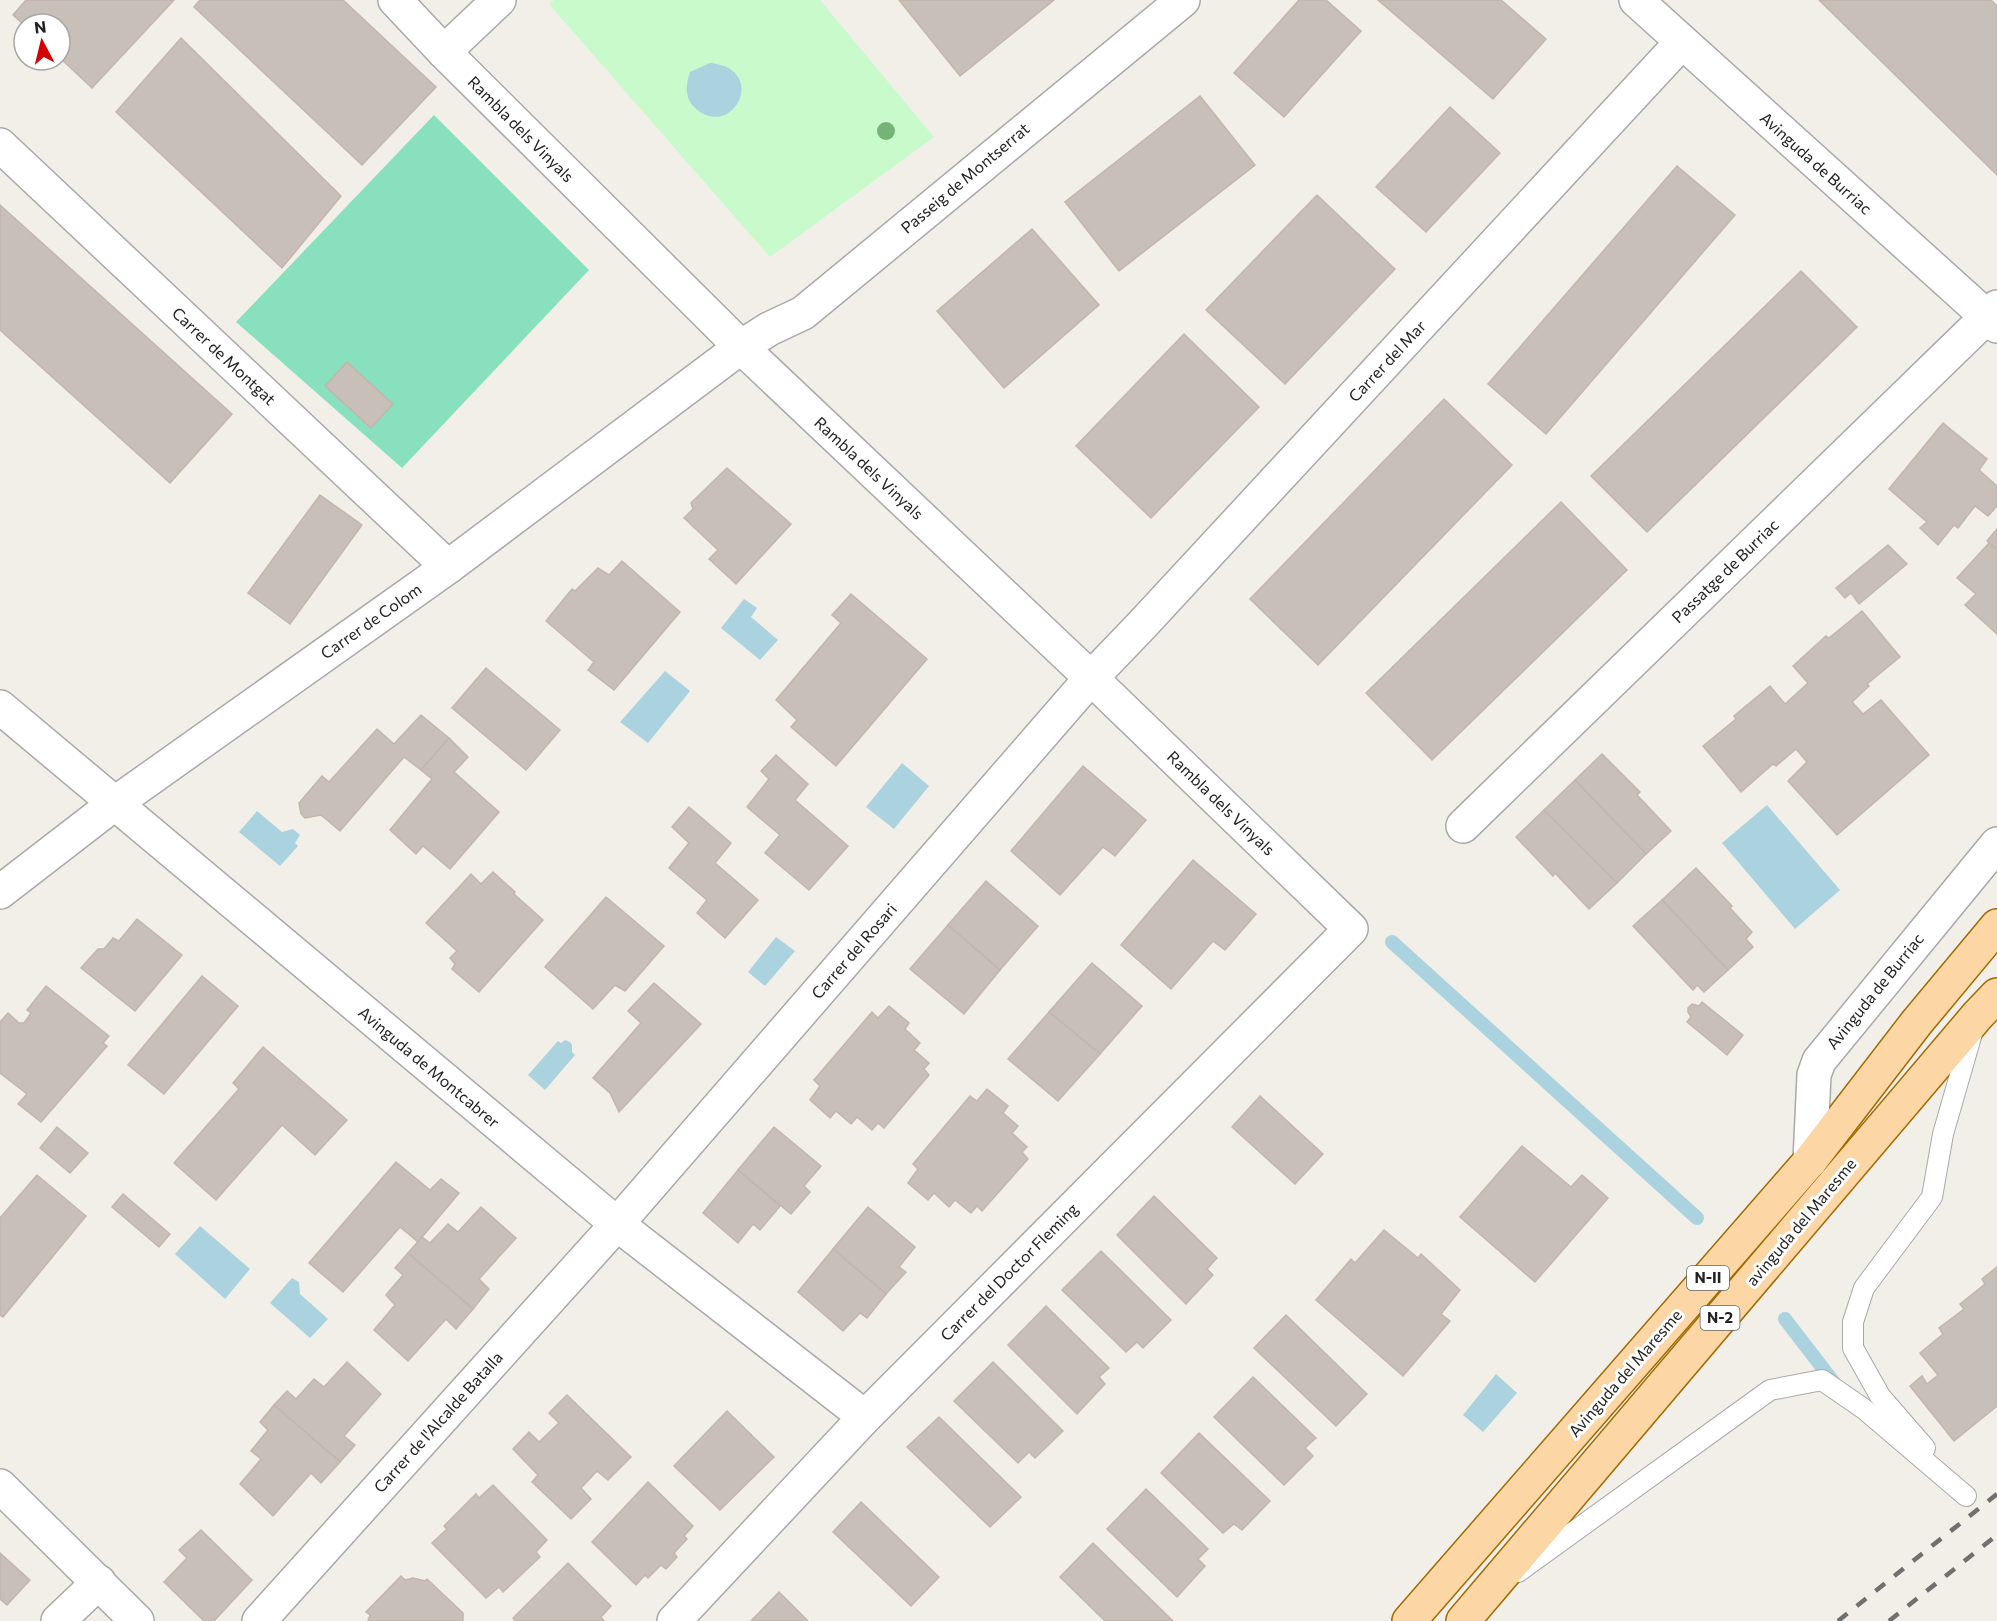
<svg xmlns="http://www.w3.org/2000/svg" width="1997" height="1621" font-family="Commissioner,sans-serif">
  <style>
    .park { fill: #c8facc }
    .pitch { fill: #88e0be }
    .water { fill: #aad3df }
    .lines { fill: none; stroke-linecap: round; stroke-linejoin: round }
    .stream { stroke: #aad3df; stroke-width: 14 }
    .building { fill: #c7bfb8; stroke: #c4b6ab; stroke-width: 1.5 }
    .lane-casing { stroke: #a9a9a9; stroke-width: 22 }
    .street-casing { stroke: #a9a9a9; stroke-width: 36 }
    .primary-casing { stroke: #a06b00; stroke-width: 36 }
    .lane { stroke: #fff; stroke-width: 20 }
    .street { stroke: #fff; stroke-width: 33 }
    .primary { stroke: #fcd6a4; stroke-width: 33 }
    .rail { stroke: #707070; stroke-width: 4.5; stroke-dasharray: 12 12; stroke-linecap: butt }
    .tree { fill: #74b475 }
    .labels { text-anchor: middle; stroke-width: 6; stroke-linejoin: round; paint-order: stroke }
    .shield { fill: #fff; stroke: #646464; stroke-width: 1.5 }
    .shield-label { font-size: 15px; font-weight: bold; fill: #222 }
    .street-label { font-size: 16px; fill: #222; stroke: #fff }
  </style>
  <rect width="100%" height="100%" fill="#f2efe9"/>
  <!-- park -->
  <path class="park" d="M 554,0 L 820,0 L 934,137 L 770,257 L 549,4 Z"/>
  <!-- pitch -->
  <path class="pitch" d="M 434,115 L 589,270 L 402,468 L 236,322 Z"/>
  <!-- water -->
  <g class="water">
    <path d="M 710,63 C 771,69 731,143 694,107 C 684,97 686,83 690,72 Z"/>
    <path d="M 744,599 L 757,608 L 751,617 L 778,640 L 760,660 L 721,628 Z"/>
    <path d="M 665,671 L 690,691 L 648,743 L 620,722 Z"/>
    <path d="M 902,763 L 929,786 L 894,829 L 866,807 Z"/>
    <path d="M 1767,805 L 1840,890 L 1795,929 L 1722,843 Z"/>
    <path d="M 257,811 L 282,832 L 293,829 L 300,835 L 295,843 L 298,846 L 280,866 L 239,832 Z"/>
    <path d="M 776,937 L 795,951 L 765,986 L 748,972 Z"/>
    <path d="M 565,1040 L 570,1042 L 572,1045 L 572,1052 L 575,1055 L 545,1090 L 528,1075 L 558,1041 L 561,1043 Z"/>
    <path d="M 200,1226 L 250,1269 L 225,1299 L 175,1254 Z"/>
    <path d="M 292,1278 L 299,1282 L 300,1294 L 328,1319 L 310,1338 L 270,1303 Z"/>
    <path d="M 1496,1374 L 1517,1393 L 1483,1432 L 1463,1415 Z"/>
  </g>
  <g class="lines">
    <!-- stream -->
    <g class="stream">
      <path d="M 1392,942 L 1697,1218"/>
      <path d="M 1785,1319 L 1835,1384"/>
    </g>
  </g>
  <!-- building -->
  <g class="building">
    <path d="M 26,0 L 174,0 L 92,88 L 60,58 L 60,24 L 24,25 L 13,15 Z"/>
    <path d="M 200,0 L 343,0 L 436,87 L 362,165 L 194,7 Z"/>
    <path d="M 899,0 L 1054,0 L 960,76 Z"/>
    <path d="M 1299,0 L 1326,0 L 1361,31 L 1284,117 L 1234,73 Z"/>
    <path d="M 1378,0 L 1501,0 L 1546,39 L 1493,99 Z"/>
    <path d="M 1819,0 L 1991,0 L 1997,6 L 1997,175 Z"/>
    <path d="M 181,38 L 341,196 L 282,268 L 116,112 Z"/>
    <path d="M 1200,96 L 1255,165 L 1119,271 L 1065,202 Z"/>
    <path d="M 1450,107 L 1500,153 L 1426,232 L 1376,187 Z"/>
    <path d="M 1677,166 L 1735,215 L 1546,434 L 1488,384 Z"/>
    <path d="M 1317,195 L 1395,269 L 1285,384 L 1206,310 Z"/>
    <path d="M 0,205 L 232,414 L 170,483 L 0,330 Z"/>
    <path d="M 1032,229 L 1099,305 L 1004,388 L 937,311 Z"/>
    <path d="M 1801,271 L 1857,327 L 1647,532 L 1591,476 Z"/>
    <path d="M 1184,334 L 1259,407 L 1151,518 L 1076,446 Z"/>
    <path d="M 347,362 L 393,404 L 371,428 L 325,386 Z"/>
    <path d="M 1444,399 L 1512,465 L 1318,665 L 1250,599 Z"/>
    <path d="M 1943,423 L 1987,459 L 1979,470 L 1997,486 L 1997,506 L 1988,516 L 1975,506 L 1958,528 L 1954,525 L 1938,545 L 1920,528 L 1927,522 L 1889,489 Z"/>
    <path d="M 727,468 L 791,524 L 736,584 L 709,559 L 718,550 L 684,518 L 693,509 L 691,503 Z"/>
    <path d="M 320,495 L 362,525 L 290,624 L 248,593 Z"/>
    <path d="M 1561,502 L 1627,570 L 1432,760 L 1366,693 Z"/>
    <path d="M 1997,529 L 1997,550 L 1987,541 Z"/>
    <path d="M 1989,543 L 1997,550 L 1997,634 L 1965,605 L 1976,594 L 1957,578 Z"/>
    <path d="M 1888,545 L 1907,564 L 1859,604 L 1851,593 L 1845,598 L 1836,588 Z"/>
    <path d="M 622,561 L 680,612 L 614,690 L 588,670 L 594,662 L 546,621 L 572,589 L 575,591 L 598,568 L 609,575 Z"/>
    <path d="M 851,594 L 927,659 L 836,766 L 791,727 L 797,720 L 776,700 L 841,623 L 832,615 Z"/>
    <path d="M 1862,611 L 1900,657 L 1867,684 L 1869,686 L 1852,702 L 1863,714 L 1881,700 L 1929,755 L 1837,835 L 1788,781 L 1807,762 L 1796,749 L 1776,766 L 1773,764 L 1741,792 L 1703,746 L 1736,719 L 1734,716 L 1770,686 L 1785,704 L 1808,683 L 1793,666 L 1826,636 L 1829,638 Z"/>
    <path d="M 486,668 L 560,730 L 526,770 L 452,708 Z"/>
    <path d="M 421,715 L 449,738 L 421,770 L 404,757 L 340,831 L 321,815 L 305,818 L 301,814 L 299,803 L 322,776 L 329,782 L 377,729 L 394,744 Z"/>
    <path d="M 449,738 L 468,757 L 454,772 L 499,812 L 450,869 L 423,846 L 416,854 L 390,830 L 432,779 L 421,770 Z"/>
    <path d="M 1602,754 L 1640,792 L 1637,795 L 1671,831 L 1646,854 L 1575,780 Z"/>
    <path d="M 776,755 L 808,784 L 795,800 L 848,846 L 809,890 L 765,853 L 780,835 L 747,807 L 769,779 L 761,771 Z"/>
    <path d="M 1083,766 L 1146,820 L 1115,856 L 1103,847 L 1060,895 L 1011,851 Z"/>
    <path d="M 1575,780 L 1646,854 L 1617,883 L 1544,810 Z"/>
    <path d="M 689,807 L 731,843 L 715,863 L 758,900 L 725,938 L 697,913 L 707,900 L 669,868 L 689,843 L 672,827 Z"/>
    <path d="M 1544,810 L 1617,883 L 1589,909 L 1555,873 L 1553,876 L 1516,837 Z"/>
    <path d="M 1193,860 L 1256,914 L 1225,950 L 1213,941 L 1171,989 L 1121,945 Z"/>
    <path d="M 1696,868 L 1732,906 L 1730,908 L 1752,932 L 1746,939 L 1753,947 L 1728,970 L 1662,900 Z"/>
    <path d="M 493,872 L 515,892 L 514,894 L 543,920 L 479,992 L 452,969 L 455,964 L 450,958 L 457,951 L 426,923 L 471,874 L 481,884 Z"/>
    <path d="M 986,881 L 1038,926 L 1000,970 L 948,925 Z"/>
    <path d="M 606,897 L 664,946 L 625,991 L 615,985 L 593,1009 L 545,967 Z"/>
    <path d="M 1662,900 L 1728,970 L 1704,992 L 1697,985 L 1693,990 L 1633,926 Z"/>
    <path d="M 137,919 L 182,955 L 135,1011 L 81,968 L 98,949 L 104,949 L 113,938 L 119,941 Z"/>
    <path d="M 948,925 L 1000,970 L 964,1014 L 910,969 Z"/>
    <path d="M 1092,963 L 1142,1006 L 1100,1054 L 1049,1012 Z"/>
    <path d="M 202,976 L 238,1006 L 164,1094 L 128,1065 Z"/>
    <path d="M 654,983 L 701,1024 L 619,1112 L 610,1093 L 593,1078 L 641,1023 L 628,1011 Z"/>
    <path d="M 46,986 L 109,1036 L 103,1043 L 107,1046 L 41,1122 L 18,1104 L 27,1094 L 0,1073 L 0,1022 L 8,1013 L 19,1023 L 24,1023 L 31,1013 L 27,1010 Z"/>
    <path d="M 1702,1002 L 1743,1035 L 1727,1055 L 1687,1022 L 1691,1017 L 1688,1012 L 1688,1008 L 1692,1004 L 1699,1006 Z"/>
    <path d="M 889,1006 L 909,1023 L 905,1029 L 920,1043 L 914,1050 L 929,1063 L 924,1069 L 929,1075 L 884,1128 L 878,1123 L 872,1130 L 857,1117 L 851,1124 L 836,1111 L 830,1118 L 810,1100 L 820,1086 L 814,1080 L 872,1012 L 878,1018 Z"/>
    <path d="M 1049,1012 L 1100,1054 L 1058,1101 L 1008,1059 Z"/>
    <path d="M 263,1047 L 347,1120 L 315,1155 L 282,1125 L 216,1200 L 174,1163 L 239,1089 L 233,1083 Z"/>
    <path d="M 987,1089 L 1008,1106 L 1003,1113 L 1018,1126 L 1012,1133 L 1027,1147 L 1022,1152 L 1028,1159 L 982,1211 L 977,1206 L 971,1213 L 955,1200 L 949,1207 L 934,1193 L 928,1200 L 908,1183 L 918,1169 L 913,1164 L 970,1096 L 977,1101 Z"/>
    <path d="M 1260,1096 L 1323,1154 L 1295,1184 L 1232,1127 Z"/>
    <path d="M 57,1127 L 88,1153 L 70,1173 L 40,1148 Z"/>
    <path d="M 774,1127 L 821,1166 L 804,1186 L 810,1192 L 791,1214 L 738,1170 Z"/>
    <path d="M 1522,1146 L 1571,1187 L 1582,1175 L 1608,1198 L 1535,1282 L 1460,1217 Z"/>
    <path d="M 396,1162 L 430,1190 L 441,1179 L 459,1193 L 418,1242 L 400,1227 L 343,1292 L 309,1263 Z"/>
    <path d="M 738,1170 L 780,1206 L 760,1230 L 753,1224 L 738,1243 L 703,1213 Z"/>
    <path d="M 37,1175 L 86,1216 L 3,1317 L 0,1315 L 0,1218 Z"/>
    <path d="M 123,1194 L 170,1234 L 159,1247 L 112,1207 Z"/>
    <path d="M 1154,1196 L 1217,1258 L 1207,1269 L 1213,1275 L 1186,1304 L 1117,1235 Z"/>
    <path d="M 481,1207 L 516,1238 L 479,1279 L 489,1289 L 473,1309 L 408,1253 L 422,1237 L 430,1243 L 448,1224 L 458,1232 Z"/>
    <path d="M 868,1207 L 915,1247 L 899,1267 L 906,1272 L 886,1294 L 833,1249 Z"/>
    <path d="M 1384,1230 L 1418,1258 L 1421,1254 L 1460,1290 L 1441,1314 L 1450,1321 L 1403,1376 L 1316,1300 L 1351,1259 L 1355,1263 Z"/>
    <path d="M 833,1249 L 886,1294 L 867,1318 L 860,1313 L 843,1331 L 798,1292 Z"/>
    <path d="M 1101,1251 L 1171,1320 L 1143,1348 L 1137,1342 L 1126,1352 L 1062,1290 Z"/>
    <path d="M 408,1253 L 473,1309 L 456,1329 L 446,1319 L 408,1361 L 374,1330 L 395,1305 L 386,1295 L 403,1275 L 395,1268 Z"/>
    <path d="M 1997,1267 L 1997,1406 L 1954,1441 L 1910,1386 L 1922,1376 L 1927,1384 L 1938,1375 L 1920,1353 L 1943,1334 L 1939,1328 L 1964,1309 L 1960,1304 L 1985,1284 L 1982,1279 Z"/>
    <path d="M 1046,1306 L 1109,1368 L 1099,1377 L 1105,1384 L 1077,1414 L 1008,1345 Z"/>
    <path d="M 1286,1315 L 1367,1394 L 1336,1426 L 1254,1348 Z"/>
    <path d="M 347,1362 L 381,1394 L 344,1436 L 355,1445 L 340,1462 L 274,1405 L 287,1391 L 296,1399 L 314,1379 L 324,1387 Z"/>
    <path d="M 993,1362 L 1063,1431 L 1035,1458 L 1029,1452 L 1018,1463 L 954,1401 Z"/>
    <path d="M 1253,1377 L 1316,1438 L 1305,1448 L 1313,1456 L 1284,1485 L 1214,1417 Z"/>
    <path d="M 567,1395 L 631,1457 L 608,1480 L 597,1471 L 581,1488 L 591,1499 L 571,1519 L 532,1482 L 538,1475 L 513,1449 L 529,1432 L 539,1442 L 559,1423 L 549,1413 Z"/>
    <path d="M 274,1405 L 340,1462 L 321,1483 L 311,1473 L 273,1516 L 240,1484 L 261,1459 L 251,1451 L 268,1430 L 260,1422 Z"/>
    <path d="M 727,1411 L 774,1457 L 720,1510 L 674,1466 Z"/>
    <path d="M 939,1417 L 1021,1497 L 990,1527 L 907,1447 Z"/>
    <path d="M 1199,1433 L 1270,1501 L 1242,1530 L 1234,1524 L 1223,1533 L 1161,1473 Z"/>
    <path d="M 648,1482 L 693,1526 L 684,1536 L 687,1539 L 674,1553 L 677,1557 L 666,1569 L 661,1565 L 648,1578 L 645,1575 L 636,1585 L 592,1542 Z"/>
    <path d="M 493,1485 L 547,1540 L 536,1552 L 540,1557 L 522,1574 L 503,1592 L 499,1587 L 486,1598 L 432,1543 L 447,1529 L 444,1526 L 476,1494 L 479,1498 Z"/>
    <path d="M 1146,1489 L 1208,1549 L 1198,1559 L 1205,1566 L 1177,1597 L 1107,1529 Z"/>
    <path d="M 861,1502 L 939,1577 L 911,1606 L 833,1532 Z"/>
    <path d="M 201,1530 L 252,1580 L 214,1621 L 204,1621 L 164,1582 L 187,1558 L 179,1550 Z"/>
    <path d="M 1093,1543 L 1173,1621 L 1105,1621 L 1060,1577 Z"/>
    <path d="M 0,1553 L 30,1580 L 7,1605 L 0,1599 Z"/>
    <path d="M 568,1563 L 611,1606 L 601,1617 L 604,1621 L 515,1621 L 513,1618 Z"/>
    <path d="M 401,1576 L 405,1580 L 413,1578 L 425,1581 L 427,1579 L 463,1613 L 463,1621 L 368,1621 L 370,1615 L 366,1612 Z"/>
    <path d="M 779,1592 L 808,1621 L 751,1621 Z"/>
  </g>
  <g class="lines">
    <defs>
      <g id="lane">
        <path d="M 1925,1448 L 1880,1396 L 1853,1348 L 1853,1322 L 1864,1288 L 1932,1197 L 1943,1134 L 1973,1030"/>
        <path d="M 1518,1572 L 1770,1390 L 1822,1380 L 1864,1409 L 1966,1496"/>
      </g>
      <g id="street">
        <path d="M 395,0 L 444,52 L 741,347 L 1091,678 L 1351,929 L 865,1417 L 674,1621"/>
        <path d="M 1636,0 L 1997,326"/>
        <path d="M 444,52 L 499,0"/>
        <path d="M 0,145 L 448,567"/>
        <path d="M 0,707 L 617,1224 L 865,1417"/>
        <path d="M 1463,826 L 1997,307"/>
        <path d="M 0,892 L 114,804 L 448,567 L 741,347 L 769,329 L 803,313 L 1183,0"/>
        <path d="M 1810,1161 L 1814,1075 L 1819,1061 L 1997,844"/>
        <path d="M 0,1486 L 137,1621"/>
        <path d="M 58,1621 L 99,1582"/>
        <path d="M 259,1621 L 617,1224 L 1091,678 L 1141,626 L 1682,42"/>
      </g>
      <g id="primary">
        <path d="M 1409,1621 L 1810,1161 L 1917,1022 L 1997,926"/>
        <path d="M 1463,1621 L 1977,1016 L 1997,995"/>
      </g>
    </defs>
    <!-- lane casing -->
    <use href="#lane" class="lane-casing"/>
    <!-- street casing -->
    <use href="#street" class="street-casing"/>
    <!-- primary casing -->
    <use href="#primary" class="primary-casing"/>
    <!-- lane -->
    <use href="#lane" class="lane"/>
    <!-- street -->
    <use href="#street" class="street"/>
    <!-- primary -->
    <use href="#primary" class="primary"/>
    <!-- rail -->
    <g class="rail">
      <path d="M 1838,1621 L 1997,1494"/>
      <path d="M 1889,1621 L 1997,1535"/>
    </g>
  </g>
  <!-- trees -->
  <circle class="tree" cx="886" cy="131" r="9"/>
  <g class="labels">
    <!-- shield labels -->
    <g class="shield">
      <rect x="1687" y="1266" width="42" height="24" rx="4.5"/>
      <rect x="1700.5" y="1306" width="39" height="24" rx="4.5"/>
    </g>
    <g class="shield-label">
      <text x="1708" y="1283">N-II</text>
      <text x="1720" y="1323">N-2</text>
    </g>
    <!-- street labels -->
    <g class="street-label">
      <text transform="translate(521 129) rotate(45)" y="6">Rambla dels Vinyals</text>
      <text transform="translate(1816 163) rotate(42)" y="6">Avinguda de Burriac</text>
      <text transform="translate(965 178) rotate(-40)" y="6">Passeig de Montserrat</text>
      <text transform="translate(224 356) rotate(43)" y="6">Carrer de Montgat</text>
      <text transform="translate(1387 361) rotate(-47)" y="6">Carrer del Mar</text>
      <text transform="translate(869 468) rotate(43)" y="6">Rambla dels Vinyals</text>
      <text transform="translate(1725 571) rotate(-44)" y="6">Passatge de Burriac</text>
      <text transform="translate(371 621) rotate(-35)" y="6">Carrer de Colom</text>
      <text transform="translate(1221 803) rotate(44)" y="6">Rambla dels Vinyals</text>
      <text transform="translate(854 951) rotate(-49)" y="6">Carrer del Rosari</text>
      <text transform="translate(1875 991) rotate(-51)" y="6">Avinguda de Burriac</text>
      <text transform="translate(429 1067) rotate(40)" y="6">Avinguda de Montcabrer</text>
      <text transform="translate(1801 1222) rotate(-50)" y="6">avinguda del Maresme</text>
      <text transform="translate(1009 1272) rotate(-45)" y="6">Carrer del Doctor Fleming</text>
      <text transform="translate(1625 1373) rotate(-49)" y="6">Avinguda del Maresme</text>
      <text transform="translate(438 1422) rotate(-48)" y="6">Carrer de l'Alcalde Batalla</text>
    </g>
  </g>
  <!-- north arrow -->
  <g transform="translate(42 42) rotate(353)"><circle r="28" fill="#ffffff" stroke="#a7a7a7" stroke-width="1.5"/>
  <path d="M0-4.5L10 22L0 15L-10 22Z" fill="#d40000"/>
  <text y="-9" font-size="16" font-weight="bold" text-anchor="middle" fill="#222222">N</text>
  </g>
</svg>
